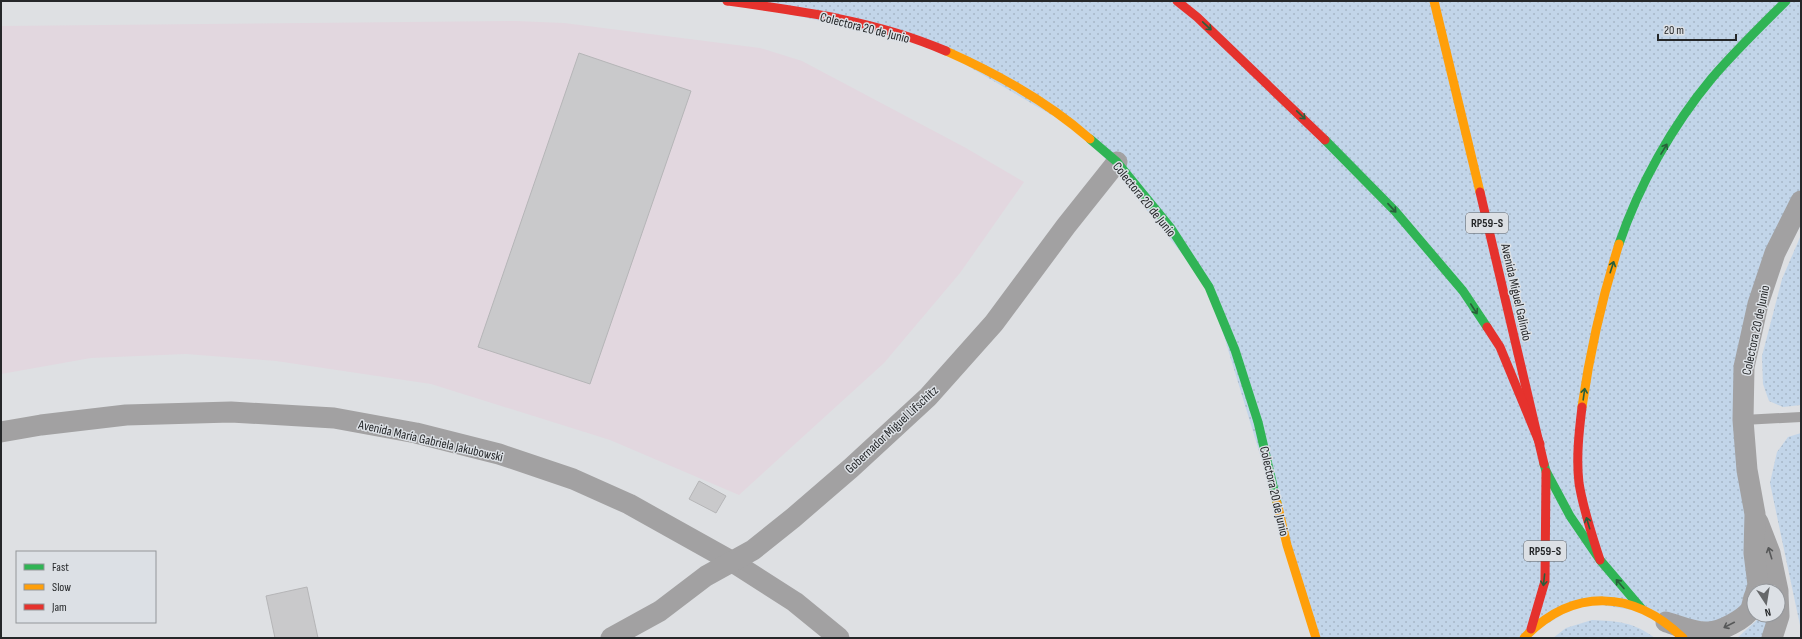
<svg xmlns="http://www.w3.org/2000/svg" width="1802" height="639" font-family="'Sofia Sans Condensed',sans-serif">
  <style>
    .commercial { fill: #e2d7df }
    .grass { fill: url(#grass-dots) }
    .building { fill: #c9c9cb; stroke: #b5b5b7 }
    .lines { fill: none; stroke-linecap: round; stroke-linejoin: round }
    .lane { stroke: #a2a1a2; stroke-width: 10 }
    .street { stroke: #a2a1a2; stroke-width: 21 }
    .fast { stroke: #30b455; stroke-width: 9 }
    .slow { stroke: #ff9f0a; stroke-width: 9 }
    .jam { stroke: #e5322d; stroke-width: 9 }
    .oneway { stroke: #295f3b }
    .oneway2 { stroke: #575859 }
    .labels { text-anchor: middle; stroke-width: 3; stroke-linejoin: round; paint-order: stroke }
    .shield { fill: #dce0e5; stroke: #5c5e61; stroke-width: 1 }
    .shield-label { font-size: 12px; font-weight: bold; fill: #252729 }
    .street-label { font-size: 13px; fill: #252729; stroke: #dce0e5 }
  </style>
  <defs>
    <pattern id="grass-dots" width="8" height="8" patternUnits="userSpaceOnUse"><rect width="8" height="8" fill="#c2d5e9"/><path d="M2 2h.1M6 6h.1" fill="none" stroke="#a7b7c8" stroke-width="1.8" stroke-linecap="round"/></pattern>
  </defs>
  <rect width="100%" height="100%" fill="#dee0e3"/>
  <!-- commercial -->
  <path class="commercial" d="M 516,21 L 564,23 L 760,48 L 802,61 L 966,148 L 1024,182 L 960,273 L 884,363 L 739,495 L 610,440 L 431,384 L 276,361 L 186,354 L 91,358 L 1,374 L 1,26 Z"/>
  <!-- grass -->
  <g class="grass">
    <path d="M 727,1 L 1801,1 L 1801,201 L 1744,367 L 1758,585 L 1730,626 L 1583,602 L 1524,638 L 1316,638 L 1209,287 L 1086,135 L 930,44 Z"/>
    <path d="M 1801,235 L 1801,405 L 1783,407 L 1769,401 L 1763,384 L 1762,356 L 1782,279 Z"/>
    <path d="M 1801,433 L 1801,630 L 1770,483 L 1777,452 L 1788,437 Z"/>
    <path d="M 1760,615 L 1769,615 L 1763,638 L 1737,638 L 1756,621 Z"/>
    <path d="M 1592,620 C 1618,621 1633,622 1655,638 L 1553,638 L 1566,628 Z"/>
  </g>
  <!-- building -->
  <g class="building">
    <path d="M 579,53 L 691,91 L 590,384 L 478,347 Z"/>
    <path d="M 699,481 L 726,496 L 716,513 L 689,499 Z"/>
    <path d="M 307,587 L 318,638 L 275,638 L 266,596 Z"/>
  </g>
  <g class="lines">
    <!-- lane -->
    <path class="lane" d="M 1743,420 L 1801,417"/>
    <!-- street -->
    <g class="street">
      <path d="M 1,432 L 41,425 L 126,415 L 231,412 L 334,418 L 416,433 L 499,454 L 573,479 L 629,504 L 731,561 L 795,602 L 839,638"/>
      <path d="M 1758,522 L 1770,553 L 1778,591"/>
      <path d="M 1756,591 L 1758,585 L 1754,553 L 1755,514 L 1747,470 L 1743,420 L 1744,367 L 1758,304 L 1775,253 L 1801,201"/>
      <path d="M 1666,622 C 1680,626 1694,633 1708,632 C 1720,632 1745,619 1751,609 C 1752,606 1753,601 1754,597"/>
      <path d="M 611,638 L 660,611 L 706,576 L 753,550 L 793,518 L 851,468 L 928,397 L 994,323 L 1066,226 L 1117,162"/>
      <path d="M 1772,638 L 1779,616 L 1778,594"/>
    </g>
    <!-- fast -->
    <g class="fast">
      <path d="M 1090,139 L 1117,162 L 1170,227 L 1209,287 L 1235,350 L 1258,422 L 1277,503"/>
      <path d="M 1325,140 L 1395,211 L 1463,291 L 1487,327"/>
      <path d="M 1619,244 C 1639,185 1672,126 1712,78 C 1735,51 1761,26 1786,1"/>
      <path d="M 1544,464 L 1546,471 L 1570,516 L 1600,560 L 1641,608"/>
    </g>
    <!-- slow -->
    <g class="slow">
      <path d="M 1434,1 L 1480,192"/>
      <path d="M 946,51 C 998,74 1047,101 1090,139"/>
      <path d="M 1582,407 C 1590,351 1602,298 1619,244"/>
      <path d="M 1277,503 L 1287,545 L 1316,638"/>
      <path d="M 1524,638 C 1573,587 1634,590 1683,638"/>
    </g>
    <!-- jam -->
    <g class="jam">
      <path d="M 727,1 C 801,11 877,21 946,51"/>
      <path d="M 1177,1 L 1197,17 L 1325,140"/>
      <path d="M 1480,192 L 1544,464"/>
      <path d="M 1487,327 L 1500,347 L 1540,444"/>
      <path d="M 1582,407 C 1579,432 1576,458 1579,483 C 1583,509 1592,535 1600,560"/>
      <path d="M 1531,629 L 1545,581 L 1546,472"/>
    </g>
  </g>
  <!-- one-way arrows -->
  <defs><path id="oneway-shaft" d="M-6 0H5M1.5-3L5.5 0L1.5 3" fill="none" stroke-width="1.6" stroke-linecap="round" stroke-linejoin="round"/></defs>
  <g class="oneway">
    <use href="#oneway-shaft" transform="translate(1207 26) rotate(43)"/>
    <use href="#oneway-shaft" transform="translate(1301 115) rotate(44)"/>
    <use href="#oneway-shaft" transform="translate(1664 149) rotate(-59)"/>
    <use href="#oneway-shaft" transform="translate(1392 208) rotate(47)"/>
    <use href="#oneway-shaft" transform="translate(1612 267) rotate(-72)"/>
    <use href="#oneway-shaft" transform="translate(1474 309) rotate(57)"/>
    <use href="#oneway-shaft" transform="translate(1584 394) rotate(-82)"/>
    <use href="#oneway-shaft" transform="translate(1588 523) rotate(-107)"/>
    <use href="#oneway-shaft" transform="translate(1544 580) rotate(96)"/>
    <use href="#oneway-shaft" transform="translate(1620 584) rotate(-131)"/>
  </g>
  <g class="oneway2">
    <use href="#oneway-shaft" transform="translate(1770 553) rotate(-107)"/>
    <use href="#oneway-shaft" transform="translate(1729 625) rotate(153)"/>
  </g>
  <g class="labels">
    <!-- shield labels -->
    <g class="shield">
      <rect x="1466" y="213" width="42" height="20" rx="3"/>
      <rect x="1524" y="541" width="42" height="20" rx="3"/>
    </g>
    <g class="shield-label">
      <text x="1487" y="227">RP59-S</text>
      <text x="1545" y="555">RP59-S</text>
    </g>
    <!-- street labels -->
    <g class="street-label">
      <text transform="translate(865 27) rotate(14)" y="5">Colectora 20 de Junio</text>
      <text transform="translate(1145 199) rotate(51)" y="5">Colectora 20 de Junio</text>
      <text transform="translate(1517 292) rotate(77)" y="5">Avenida Miguel Galindo</text>
      <text transform="translate(1755 330) rotate(-78)" y="5">Colectora 20 de Junio</text>
      <text transform="translate(891 429) rotate(-43)" y="5">Gobernador Miguel Lifschitz</text>
      <text transform="translate(431 440) rotate(13)" y="5">Avenida María Gabriela Jakubowski</text>
      <text transform="translate(1275 491) rotate(77)" y="5">Colectora 20 de Junio</text>
    </g>
  </g>
  <!-- border -->
  <rect width="1802" height="639" fill="none" stroke="#252729" stroke-width="4"/>
  <!-- legend -->
  <rect x="16" y="551" width="140" height="72" fill="#dce0e5" stroke="#93969a"/>
  <rect x="24" y="564" width="20" height="6" fill="#30b455" stroke="#93969a"/>
  <text x="52" y="571" font-size="12" fill="#252729">Fast</text>
  <rect x="24" y="584" width="20" height="6" fill="#ff9f0a" stroke="#93969a"/>
  <text x="52" y="591" font-size="12" fill="#252729">Slow</text>
  <rect x="24" y="604" width="20" height="6" fill="#e5322d" stroke="#93969a"/>
  <text x="52" y="611" font-size="12" fill="#252729">Jam</text>
  <!-- north arrow -->
  <g transform="translate(1766 603) rotate(168)"><circle r="19" fill="#dce0e5" stroke="#93969a"/>
  <path d="M0-3L7 15L0 10L-7 15Z" fill="#66686a"/>
  <text y="-6" font-size="11" font-weight="bold" text-anchor="middle" fill="#252729">N</text>
  </g>
  <!-- scale -->
  <path d="M1658 34v6h78v-6" fill="none" stroke="#252729" stroke-width="2"/>
  <text x="1664" y="34" font-size="12" fill="#252729" stroke="#dce0e5" stroke-width="3" paint-order="stroke">20 m</text>
</svg>
